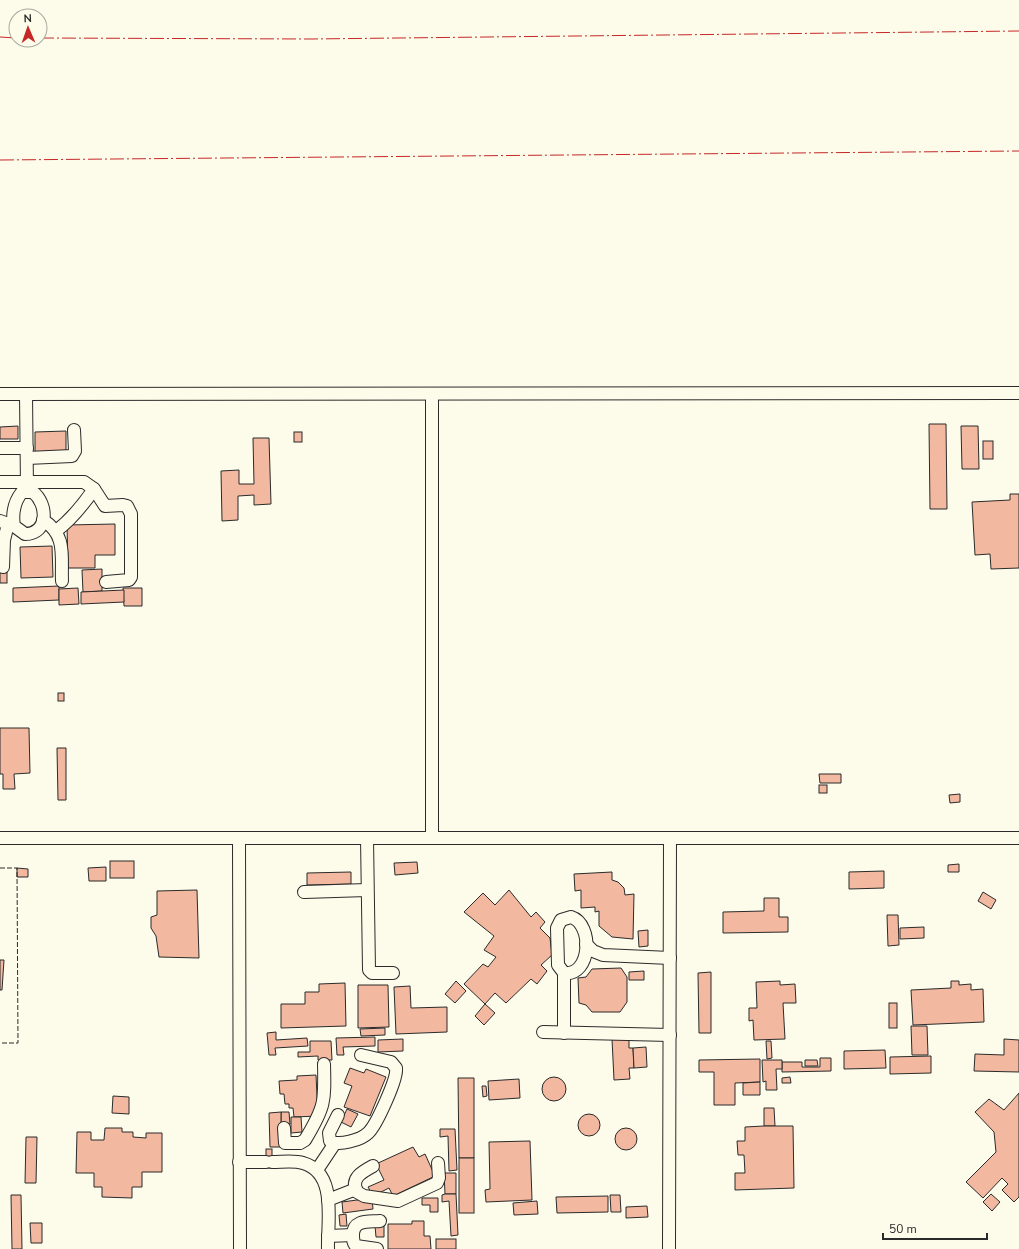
<svg xmlns="http://www.w3.org/2000/svg" width="1019" height="1249" font-family="'Nunito Sans',sans-serif">
  <style>
    .building { fill: #f2b8a0; stroke: #2b2b2b }
    .lines { fill: none; stroke-linecap: round; stroke-linejoin: round }
    .minor-casing { stroke: #2b2b2b; stroke-width: 14 }
    .minor { stroke: #fdfbea; stroke-width: 12 }
    .fence { stroke: #2b2b2b; stroke-width: 1; stroke-dasharray: 5 2; stroke-linecap: butt }
    .power { stroke: #c62828; stroke-width: 1; stroke-dasharray: 14 3 2 3; stroke-linecap: butt }
  </style>
  <rect width="100%" height="100%" fill="#fdfbea"/>
  <!-- building -->
  <g class="building">
    <path d="M 929,424 L 946,424 L 947,509 L 930,509 Z"/>
    <path d="M 18,426 L 18,439 L 0,439 L 0,427 Z"/>
    <path d="M 961,426 L 978,426 L 979,469 L 962,469 Z"/>
    <path d="M 66,431 L 66,452 L 35,453 L 35,432 Z"/>
    <rect x="294" y="432" width="8" height="10"/>
    <path d="M 253,438 L 269,438 L 271,504 L 254,505 L 254,495 L 238,496 L 238,520 L 222,521 L 221,471 L 239,470 L 239,484 L 254,484 Z"/>
    <rect x="983" y="441" width="10" height="18"/>
    <path d="M 1010,494 L 1019,494 L 1019,568 L 991,569 L 990,554 L 975,555 L 972,502 L 1010,500 Z"/>
    <path d="M 115,524 L 115,555 L 95,555 L 95,568 L 68,568 L 67,525 Z"/>
    <path d="M 52,546 L 53,577 L 21,578 L 20,547 Z"/>
    <rect x="0" y="568" width="7" height="15"/>
    <path d="M 102,569 L 102,591 L 83,592 L 82,570 Z"/>
    <path d="M 59,586 L 59,600 L 13,602 L 13,588 Z"/>
    <path d="M 78,588 L 79,604 L 59,605 L 59,589 Z"/>
    <path d="M 123,588 L 142,588 L 142,606 L 124,606 Z"/>
    <path d="M 124,590 L 124,602 L 81,604 L 81,592 Z"/>
    <rect x="58" y="693" width="6" height="8"/>
    <path d="M 0,728 L 29,728 L 30,773 L 14,774 L 15,789 L 3,789 L 3,774 L 0,774 Z"/>
    <path d="M 57,748 L 66,748 L 66,800 L 58,800 Z"/>
    <path d="M 819,774 L 841,774 L 841,783 L 820,783 Z"/>
    <rect x="819" y="785" width="8" height="8"/>
    <path d="M 960,794 L 960,802 L 950,803 L 949,795 Z"/>
    <rect x="110" y="861" width="24" height="17"/>
    <path d="M 417,862 L 418,873 L 395,875 L 394,863 Z"/>
    <path d="M 959,864 L 959,872 L 948,872 L 948,865 Z"/>
    <path d="M 106,867 L 106,881 L 89,881 L 88,868 Z"/>
    <path d="M 17,868 L 28,869 L 28,877 L 17,877 Z"/>
    <path d="M 884,871 L 884,888 L 849,889 L 849,872 Z"/>
    <path d="M 351,872 L 351,884 L 307,885 L 307,873 Z"/>
    <path d="M 612,872 L 612,880 L 618,882 L 624,888 L 625,895 L 634,894 L 633,939 L 612,937 L 599,926 L 599,911 L 595,912 L 595,907 L 581,908 L 581,890 L 575,891 L 574,874 Z"/>
    <path d="M 197,890 L 199,958 L 159,957 L 156,936 L 151,928 L 151,917 L 157,915 L 157,891 Z"/>
    <path d="M 509,890 L 531,917 L 536,912 L 545,922 L 540,928 L 550,938 L 552,955 L 541,965 L 547,971 L 537,984 L 531,979 L 506,1003 L 495,993 L 485,1004 L 464,984 L 483,964 L 488,967 L 496,957 L 484,950 L 494,936 L 464,912 L 483,893 L 495,905 Z"/>
    <path d="M 983,892 L 996,900 L 991,909 L 978,901 Z"/>
    <path d="M 764,898 L 779,898 L 779,917 L 788,917 L 788,932 L 723,933 L 723,912 L 764,911 Z"/>
    <path d="M 887,915 L 898,915 L 899,945 L 888,946 Z"/>
    <path d="M 924,927 L 924,938 L 900,939 L 900,928 Z"/>
    <path d="M 648,930 L 648,946 L 639,947 L 638,931 Z"/>
    <path d="M 0,960 L 4,960 L 2,990 L 0,990 Z"/>
    <path d="M 621,968 L 627,977 L 627,1002 L 620,1012 L 592,1012 L 586,1005 L 579,1003 L 578,978 L 586,977 L 592,969 Z"/>
    <path d="M 644,971 L 644,980 L 629,980 L 629,972 Z"/>
    <path d="M 711,972 L 711,1033 L 699,1033 L 698,973 Z"/>
    <path d="M 456,981 L 466,991 L 455,1003 L 445,994 Z"/>
    <path d="M 780,981 L 780,985 L 795,984 L 796,1003 L 783,1003 L 785,1039 L 754,1040 L 753,1020 L 749,1021 L 749,1008 L 757,1008 L 756,982 Z"/>
    <path d="M 951,981 L 959,981 L 959,985 L 971,984 L 971,990 L 983,989 L 984,1022 L 913,1025 L 911,990 L 951,988 Z"/>
    <path d="M 345,983 L 346,1026 L 281,1028 L 281,1004 L 305,1004 L 305,992 L 319,992 L 319,984 Z"/>
    <path d="M 358,985 L 388,985 L 389,1027 L 358,1028 Z"/>
    <path d="M 410,986 L 411,1008 L 447,1007 L 447,1032 L 396,1034 L 394,987 Z"/>
    <rect x="889" y="1003" width="8" height="25"/>
    <path d="M 485,1004 L 495,1013 L 484,1025 L 475,1016 Z"/>
    <path d="M 911,1026 L 927,1026 L 928,1055 L 912,1055 Z"/>
    <path d="M 385,1028 L 385,1035 L 361,1036 L 360,1029 Z"/>
    <path d="M 276,1032 L 276,1040 L 307,1038 L 308,1046 L 275,1048 L 276,1055 L 269,1055 L 267,1033 Z"/>
    <path d="M 375,1037 L 375,1046 L 343,1047 L 344,1055 L 337,1055 L 336,1038 Z"/>
    <path d="M 629,1038 L 629,1048 L 633,1048 L 634,1068 L 629,1068 L 630,1079 L 614,1080 L 612,1039 Z"/>
    <path d="M 403,1039 L 403,1051 L 378,1052 L 378,1040 Z"/>
    <path d="M 1004,1039 L 1019,1040 L 1019,1072 L 974,1071 L 975,1054 L 1004,1055 Z"/>
    <path d="M 310,1041 L 331,1041 L 332,1060 L 318,1060 L 318,1056 L 298,1057 L 298,1052 L 310,1052 Z"/>
    <path d="M 766,1041 L 771,1041 L 772,1058 L 767,1059 Z"/>
    <path d="M 646,1047 L 647,1067 L 634,1068 L 633,1048 Z"/>
    <path d="M 885,1050 L 886,1068 L 844,1069 L 844,1051 Z"/>
    <path d="M 931,1056 L 931,1073 L 890,1074 L 890,1057 Z"/>
    <path d="M 820,1058 L 831,1058 L 831,1071 L 782,1072 L 782,1062 L 802,1062 L 802,1067 L 820,1067 Z"/>
    <path d="M 760,1059 L 760,1082 L 735,1083 L 735,1105 L 714,1105 L 714,1072 L 699,1072 L 699,1060 Z"/>
    <path d="M 762,1060 L 782,1060 L 782,1069 L 776,1069 L 777,1090 L 766,1090 L 766,1081 L 763,1082 Z"/>
    <path d="M 805,1060 L 817,1060 L 818,1066 L 805,1066 Z"/>
    <path d="M 350,1068 L 364,1073 L 366,1069 L 386,1077 L 370,1116 L 344,1107 L 352,1086 L 344,1083 Z"/>
    <path d="M 316,1075 L 318,1116 L 294,1117 L 293,1108 L 289,1108 L 289,1104 L 285,1104 L 284,1094 L 280,1094 L 279,1081 L 297,1080 L 297,1076 Z"/>
    <path d="M 790,1077 L 791,1083 L 782,1083 L 782,1078 Z"/>
    <circle cx="554" cy="1089" r="12"/>
    <path d="M 458,1078 L 474,1078 L 474,1158 L 459,1158 Z"/>
    <path d="M 519,1079 L 520,1098 L 489,1100 L 488,1081 Z"/>
    <path d="M 760,1082 L 760,1095 L 743,1095 L 743,1083 Z"/>
    <path d="M 482,1086 L 486,1086 L 487,1096 L 483,1097 Z"/>
    <path d="M 1019,1093 L 1019,1197 L 1014,1202 L 1002,1190 L 1008,1184 L 1002,1178 L 983,1198 L 966,1182 L 996,1152 L 994,1132 L 975,1112 L 989,1099 L 1004,1110 Z"/>
    <path d="M 113,1096 L 129,1097 L 129,1114 L 112,1113 Z"/>
    <path d="M 764,1108 L 774,1108 L 775,1126 L 764,1126 Z"/>
    <path d="M 347,1109 L 358,1114 L 351,1127 L 341,1122 Z"/>
    <path d="M 281,1112 L 289,1112 L 290,1124 L 281,1124 Z"/>
    <path d="M 281,1112 L 281,1147 L 270,1147 L 269,1113 Z"/>
    <circle cx="589" cy="1125" r="11"/>
    <path d="M 291,1117 L 301,1117 L 302,1132 L 291,1133 Z"/>
    <path d="M 764,1126 L 793,1126 L 794,1188 L 735,1190 L 735,1173 L 745,1173 L 744,1155 L 738,1155 L 737,1141 L 745,1141 L 745,1127 Z"/>
    <path d="M 105,1128 L 122,1128 L 122,1132 L 133,1132 L 133,1137 L 146,1138 L 146,1133 L 162,1133 L 162,1172 L 142,1172 L 142,1187 L 132,1187 L 132,1198 L 102,1197 L 102,1187 L 94,1187 L 94,1173 L 76,1173 L 77,1132 L 91,1132 L 91,1140 L 104,1140 Z"/>
    <circle cx="626" cy="1139" r="11"/>
    <path d="M 440,1129 L 455,1129 L 457,1170 L 449,1171 L 448,1136 L 440,1137 Z"/>
    <path d="M 26,1137 L 37,1137 L 36,1183 L 25,1183 Z"/>
    <path d="M 530,1141 L 532,1200 L 486,1202 L 485,1190 L 490,1189 L 489,1142 Z"/>
    <path d="M 413,1147 L 419,1157 L 425,1154 L 435,1176 L 393,1196 L 389,1188 L 373,1196 L 368,1187 L 384,1180 L 376,1164 Z"/>
    <rect x="266" y="1149" width="6" height="19"/>
    <rect x="459" y="1158" width="15" height="55"/>
    <path d="M 444,1173 L 456,1173 L 456,1194 L 445,1194 Z"/>
    <path d="M 445,1194 L 456,1194 L 458,1235 L 451,1236 L 449,1201 L 442,1202 L 442,1195 Z"/>
    <path d="M 991,1194 L 1000,1202 L 992,1211 L 983,1202 Z"/>
    <path d="M 11,1195 L 21,1195 L 22,1249 L 12,1249 Z"/>
    <path d="M 610,1195 L 620,1195 L 621,1212 L 611,1212 Z"/>
    <path d="M 608,1196 L 608,1212 L 557,1213 L 556,1197 Z"/>
    <path d="M 372,1198 L 373,1209 L 343,1213 L 342,1202 Z"/>
    <path d="M 422,1198 L 438,1198 L 438,1212 L 430,1212 L 430,1205 L 422,1205 Z"/>
    <path d="M 537,1201 L 538,1214 L 514,1215 L 513,1203 Z"/>
    <path d="M 647,1206 L 648,1217 L 626,1218 L 626,1207 Z"/>
    <path d="M 346,1214 L 347,1226 L 340,1226 L 339,1215 Z"/>
    <path d="M 412,1221 L 424,1221 L 424,1236 L 430,1236 L 431,1249 L 388,1249 L 388,1224 L 412,1224 Z"/>
    <path d="M 30,1223 L 42,1223 L 42,1243 L 31,1243 Z"/>
    <path d="M 375,1226 L 384,1226 L 384,1237 L 376,1237 Z"/>
    <rect x="436" y="1239" width="20" height="10"/>
  </g>
  <g class="lines">
    <defs>
      <g id="minor">
        <path d="M 0,394 L 1019,393"/>
        <path d="M 26,394 L 27,489"/>
        <path d="M 0,448 L 27,448"/>
        <path d="M 27,458 L 72,456 L 75,451 L 74,430"/>
        <path d="M 0,482 L 84,482 L 94,489 L 105,506 L 123,505 L 127,506 L 131,514 L 131,577 L 129,580 L 106,582"/>
        <path d="M 43,520 C 67,535 61,556 62,581"/>
        <path d="M 0,521 L 14,526 L 25,534 C 49,534 48,504 33,492 L 22,492 C 14,502 12,514 14,526"/>
        <path d="M 56,531 C 72,519 83,505 94,489"/>
        <path d="M 3,567 L 4,540 L 8,524"/>
        <path d="M 0,838 L 1019,838"/>
        <path d="M 239,838 L 240,1249"/>
        <path d="M 367,838 L 369,970 L 372,973 L 393,973"/>
        <path d="M 432,838 L 432,394"/>
        <path d="M 304,892 L 367,890"/>
        <path d="M 571,917 C 594,924 591,977 564,973 L 558,965 L 557,928 L 561,920 Z"/>
        <path d="M 586,944 L 593,951 L 603,955 L 670,958"/>
        <path d="M 543,1032 L 670,1035"/>
        <path d="M 564,1033 L 564,973"/>
        <path d="M 338,1115 L 329,1133 L 330,1141 C 339,1146 361,1140 368,1133 C 376,1126 398,1078 396,1068 L 391,1062 L 361,1055"/>
        <path d="M 284,1128 L 285,1143 L 300,1143 L 305,1140 C 325,1107 325,1102 324,1064"/>
        <path d="M 239,1162 L 266,1162"/>
        <path d="M 272,1162 C 282,1162 294,1160 303,1163 C 338,1173 327,1222 328,1249"/>
        <path d="M 373,1166 C 362,1172 350,1178 357,1192 L 364,1196 L 398,1201 L 437,1183 L 439,1178 L 438,1163"/>
        <path d="M 317,1170 L 335,1143"/>
        <path d="M 328,1200 L 356,1189"/>
        <path d="M 328,1236 L 353,1235"/>
        <path d="M 377,1249 L 356,1246 C 353,1243 353,1240 353,1235 C 353,1219 369,1222 380,1221"/>
        <path d="M 669,1249 L 670,838"/>
      </g>
    </defs>
    <!-- minor casing -->
    <use href="#minor" class="minor-casing"/>
    <!-- minor -->
    <use href="#minor" class="minor"/>
    <!-- fence -->
    <path class="fence" d="M 0,868 L 17,868 L 18,1043 L 0,1043"/>
    <!-- power -->
    <g class="power">
      <path d="M 0,37 L 16,38"/>
      <path d="M 40,38 L 310,39 L 1019,31"/>
      <path d="M 0,160 L 1019,151"/>
    </g>
  </g>
  <!-- north arrow -->
  <g transform="translate(28 28) rotate(358)"><circle r="19" fill="#fdfbea" stroke="#a9a89e"/>
  <path d="M0-3L7 15L0 10L-7 15Z" fill="#c62828"/>
  <text y="-6" font-size="11" font-weight="bold" text-anchor="middle" fill="#2b2b2b">N</text>
  </g>
  <!-- scale -->
  <path d="M883 1233v6h104v-6" fill="none" stroke="#2b2b2b" stroke-width="2"/>
  <text x="889" y="1233" font-size="12" fill="#2b2b2b" stroke="#fdfbea" stroke-width="3" paint-order="stroke">50 m</text>
</svg>
